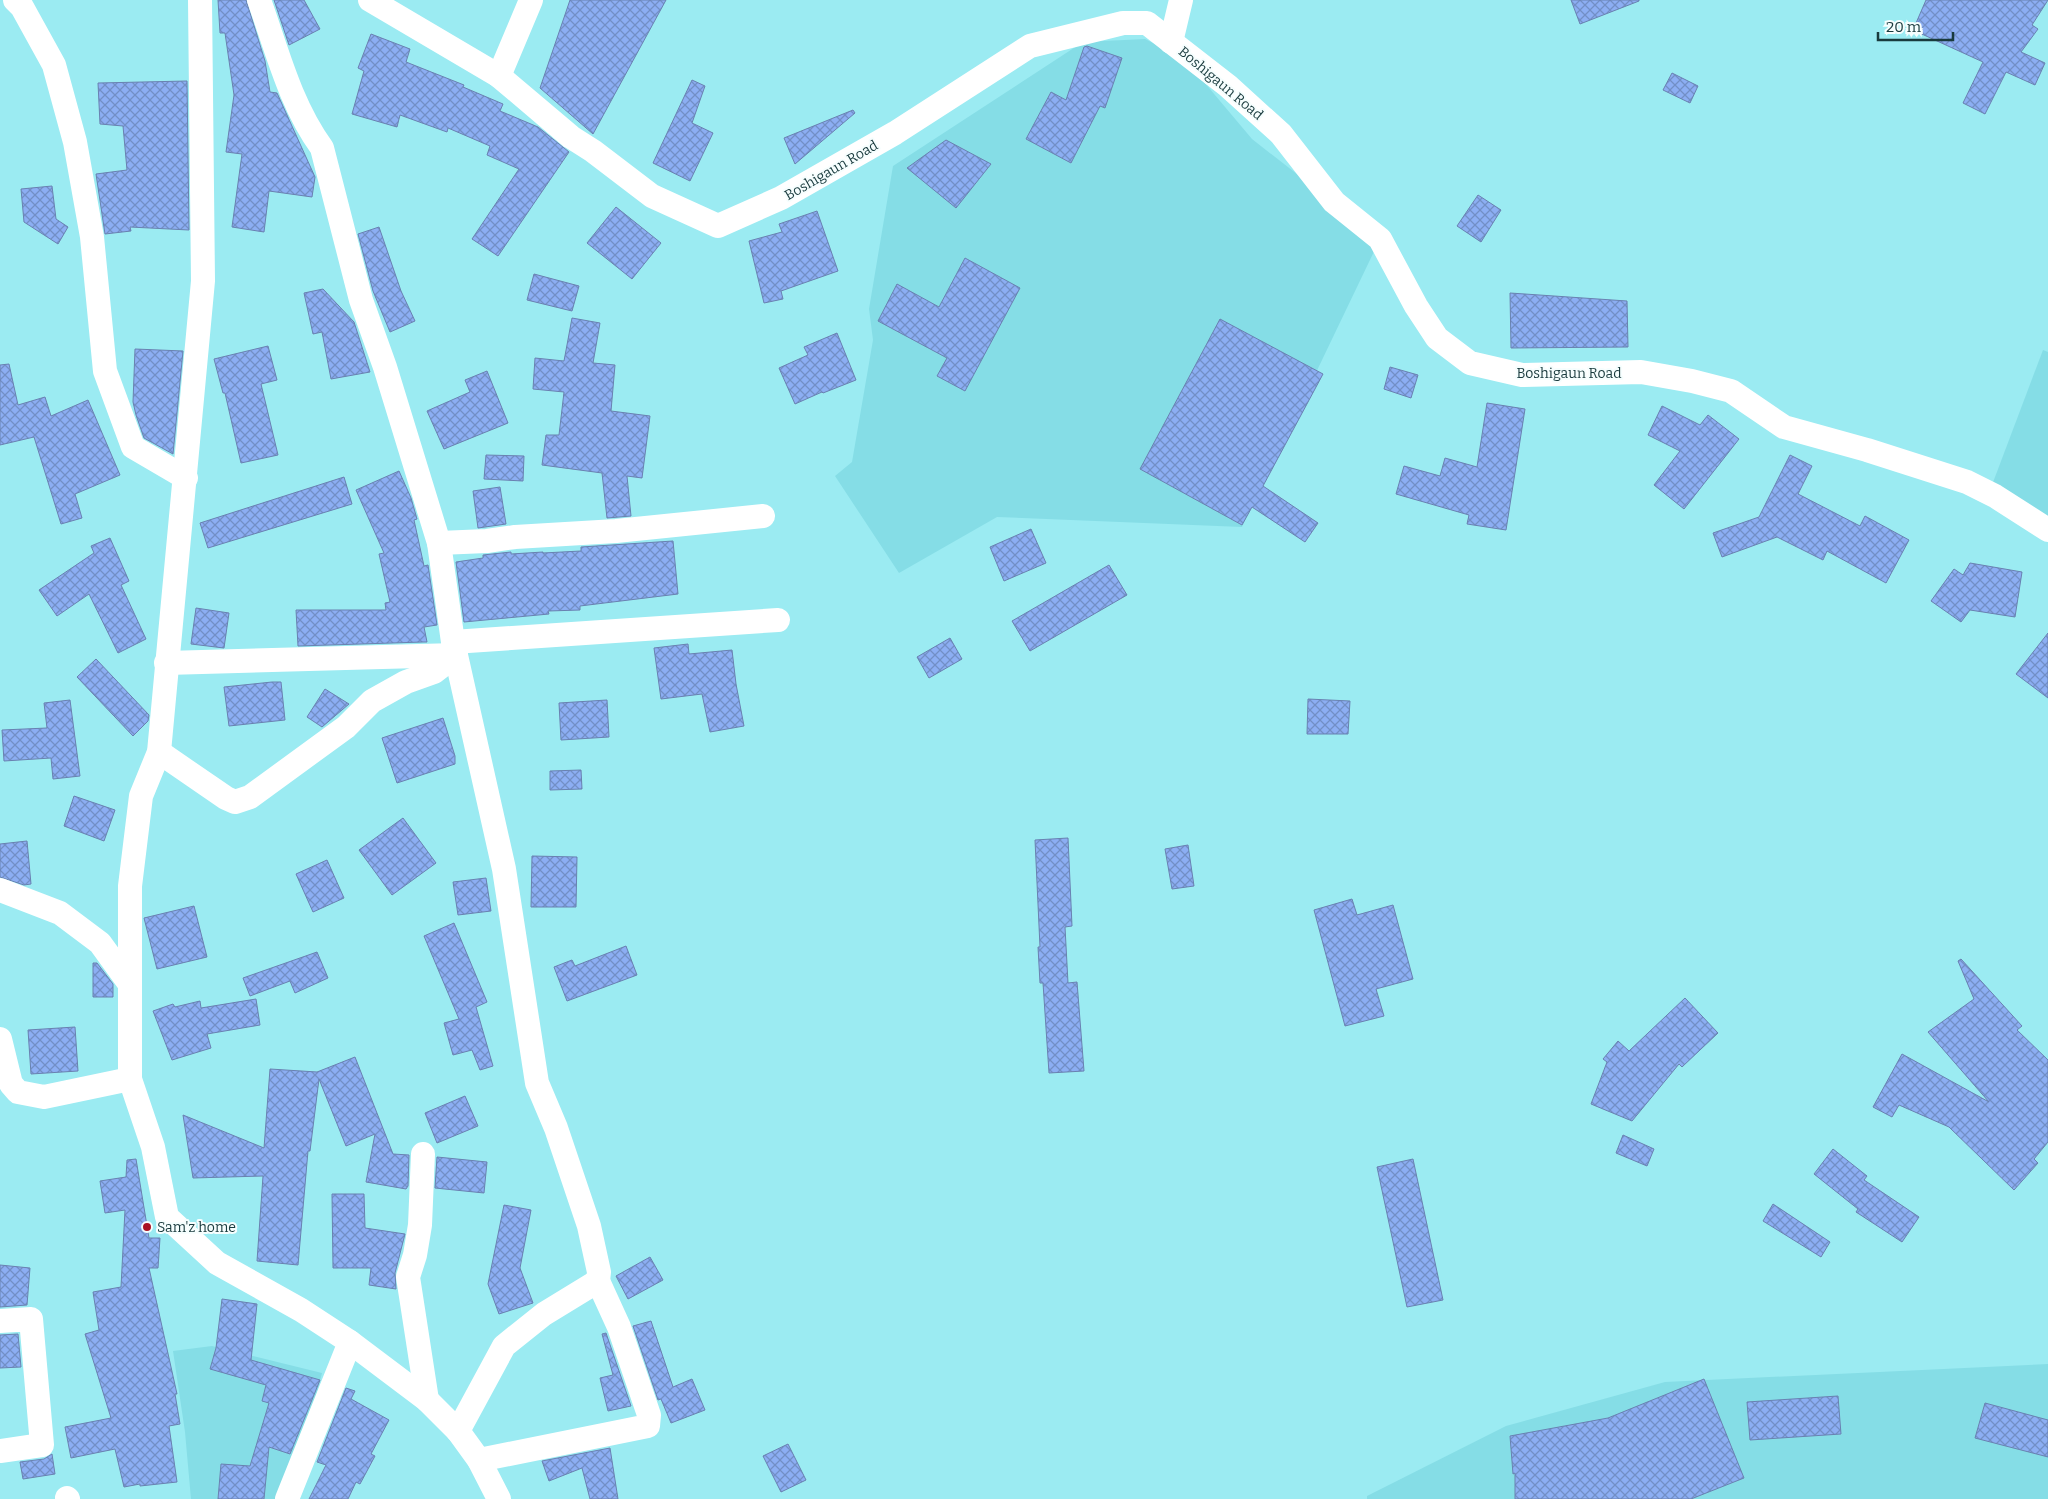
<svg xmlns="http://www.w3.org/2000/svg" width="2048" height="1499" font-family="Bitter,serif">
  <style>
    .built { fill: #85dde6 }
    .building { fill: url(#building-cross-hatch); stroke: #6981b1 }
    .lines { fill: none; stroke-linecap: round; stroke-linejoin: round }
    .minor { stroke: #fff; stroke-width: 24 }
    .poi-dot { fill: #a91223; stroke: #f6fefe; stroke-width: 2 }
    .labels { text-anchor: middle; stroke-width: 4; stroke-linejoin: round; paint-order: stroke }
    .street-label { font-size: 14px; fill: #193a3d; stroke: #f6fefe }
    .poi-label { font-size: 14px; fill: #193a3d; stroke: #f6fefe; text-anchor: start }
  </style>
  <defs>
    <pattern id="building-cross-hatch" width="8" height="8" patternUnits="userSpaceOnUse" patternTransform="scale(1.25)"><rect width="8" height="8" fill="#8caef3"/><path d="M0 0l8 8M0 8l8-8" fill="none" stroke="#728fc6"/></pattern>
  </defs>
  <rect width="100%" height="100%" fill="#9bebf2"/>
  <!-- built -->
  <g class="built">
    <path d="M 1145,39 L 1171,52 L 1204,82 L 1252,139 L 1380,239 L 1242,527 L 997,517 L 899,573 L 835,476 L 852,462 L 873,340 L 869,309 L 893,166 L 1083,42 Z"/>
    <path d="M 2043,350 L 2048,352 L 2048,529 L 1992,485 Z"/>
    <path d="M 212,1346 L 322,1373 L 307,1432 L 279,1499 L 191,1499 L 185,1432 L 173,1351 Z"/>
    <path d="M 2048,1364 L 2048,1499 L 1367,1499 L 1367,1496 L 1506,1426 L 1665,1382 Z"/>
  </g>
  <!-- building -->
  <g class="building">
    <path d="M 218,0 L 246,0 L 265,61 L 270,92 L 277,93 L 315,177 L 312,197 L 269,191 L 264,232 L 232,227 L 242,154 L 226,152 L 234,95 L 225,33 L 220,33 Z"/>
    <path d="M 274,0 L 304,0 L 320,29 L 289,45 Z"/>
    <path d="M 570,0 L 666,0 L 593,134 L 540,88 Z"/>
    <path d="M 1571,0 L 1639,0 L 1639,1 L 1580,24 Z"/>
    <path d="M 1926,0 L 2048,0 L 2032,25 L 2038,29 L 2021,52 L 2045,63 L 2035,85 L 2006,72 L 1985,114 L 1963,103 L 1983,62 L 1913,30 Z"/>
    <path d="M 371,34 L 410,49 L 406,62 L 464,85 L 463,87 L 503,104 L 500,111 L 538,127 L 569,152 L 498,256 L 472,239 L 519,169 L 487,155 L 490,146 L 448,128 L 447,132 L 400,115 L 397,127 L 352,114 L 364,71 L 358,68 Z"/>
    <path d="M 1087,46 L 1122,58 L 1105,108 L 1100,106 L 1071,163 L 1026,139 L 1051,92 L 1066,100 L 1084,47 Z"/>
    <path d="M 1672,73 L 1698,86 L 1690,103 L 1663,90 Z"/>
    <path d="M 692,80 L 705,86 L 692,123 L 713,133 L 690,181 L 653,163 Z"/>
    <path d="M 187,81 L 189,230 L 130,227 L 131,231 L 105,234 L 96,174 L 127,170 L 123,126 L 100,124 L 98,83 Z"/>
    <path d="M 853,110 L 855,113 L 795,164 L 784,138 Z"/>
    <path d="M 946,140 L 991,164 L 956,208 L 907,168 Z"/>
    <path d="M 52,186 L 56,219 L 68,227 L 58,244 L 24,222 L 21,189 Z"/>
    <path d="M 1478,195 L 1501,210 L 1481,242 L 1457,226 Z"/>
    <path d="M 616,207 L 661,243 L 632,279 L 587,243 Z"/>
    <path d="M 817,211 L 838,271 L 781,291 L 783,299 L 764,303 L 749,241 L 782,232 L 779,224 Z"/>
    <path d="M 379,227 L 401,291 L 415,321 L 390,332 L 373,291 L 358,234 Z"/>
    <path d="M 965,258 L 1020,288 L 965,391 L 937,376 L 947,358 L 878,321 L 897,284 L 939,307 Z"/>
    <path d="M 534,274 L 579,286 L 572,311 L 527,300 Z"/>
    <path d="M 323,289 L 354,322 L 370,372 L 331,379 L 322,332 L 313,334 L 304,293 Z"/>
    <path d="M 1510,293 L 1627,301 L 1628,347 L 1511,348 Z"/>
    <path d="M 572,318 L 600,323 L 593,363 L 615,365 L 611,411 L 650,416 L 642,478 L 627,476 L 631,516 L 607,518 L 602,473 L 542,465 L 546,435 L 559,435 L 564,392 L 533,389 L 535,358 L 564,361 Z"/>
    <path d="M 1220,319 L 1323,374 L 1263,486 L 1318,523 L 1305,542 L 1252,507 L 1242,525 L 1140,469 Z"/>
    <path d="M 837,333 L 856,380 L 823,393 L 822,392 L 795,404 L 779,368 L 808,355 L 804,347 Z"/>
    <path d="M 268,346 L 277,380 L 261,384 L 278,455 L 241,463 L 225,393 L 223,393 L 214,359 Z"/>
    <path d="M 135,349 L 183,351 L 173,454 L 144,438 L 136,415 L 133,402 Z"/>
    <path d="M 9,364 L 18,405 L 45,397 L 51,416 L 88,400 L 120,475 L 75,494 L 82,518 L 61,524 L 34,437 L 0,445 L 0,365 Z"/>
    <path d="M 1390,367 L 1418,375 L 1411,398 L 1384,389 Z"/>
    <path d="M 487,371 L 508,423 L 444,449 L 427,411 L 470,392 L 465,380 Z"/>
    <path d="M 1487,403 L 1525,409 L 1506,530 L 1467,524 L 1469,515 L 1396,494 L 1404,466 L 1440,476 L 1445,458 L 1477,467 Z"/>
    <path d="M 1662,406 L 1700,425 L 1708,415 L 1739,439 L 1684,509 L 1654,485 L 1680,451 L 1648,435 Z"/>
    <path d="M 486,455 L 524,456 L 523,481 L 484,479 Z"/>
    <path d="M 1790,455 L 1812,466 L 1798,494 L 1860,526 L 1865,516 L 1909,540 L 1886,583 L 1827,551 L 1823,560 L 1777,537 L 1722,557 L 1713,533 L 1759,517 Z"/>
    <path d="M 399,471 L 411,498 L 417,519 L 414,520 L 424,566 L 428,565 L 437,625 L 424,627 L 427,642 L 423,642 L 298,646 L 296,610 L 386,610 L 385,603 L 390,602 L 379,554 L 384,553 L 356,490 Z"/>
    <path d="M 344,477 L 352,504 L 208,548 L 200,523 Z"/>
    <path d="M 500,487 L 506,524 L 478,528 L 473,491 Z"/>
    <path d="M 1031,529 L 1046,563 L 1004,581 L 990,547 Z"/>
    <path d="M 110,538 L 129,581 L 121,585 L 146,639 L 118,653 L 89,594 L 57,616 L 39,590 L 94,553 L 91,546 Z"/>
    <path d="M 673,541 L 678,594 L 580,606 L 580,610 L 548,611 L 549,614 L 464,622 L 456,562 L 483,558 L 483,555 L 511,552 L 511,554 L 543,552 L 543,553 L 581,551 L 581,547 Z"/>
    <path d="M 1970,563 L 2022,572 L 2015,617 L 1970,610 L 1961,622 L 1931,601 L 1954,569 L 1963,575 Z"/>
    <path d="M 1109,565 L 1127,595 L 1030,651 L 1012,621 Z"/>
    <path d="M 196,608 L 229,613 L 224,648 L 191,644 Z"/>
    <path d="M 2048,633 L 2048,698 L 2016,674 Z"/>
    <path d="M 950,638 L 962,659 L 929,678 L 917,657 Z"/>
    <path d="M 688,644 L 689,654 L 732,650 L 736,684 L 744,726 L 710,732 L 702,694 L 661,699 L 654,648 Z"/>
    <path d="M 96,659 L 149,715 L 148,721 L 133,736 L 77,677 Z"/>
    <path d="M 272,682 L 281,682 L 285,720 L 229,726 L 224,687 Z"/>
    <path d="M 325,689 L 349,704 L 322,727 L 307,717 Z"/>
    <path d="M 1308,699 L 1350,701 L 1348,734 L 1307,734 Z"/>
    <path d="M 70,700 L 80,776 L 53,779 L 51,758 L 4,761 L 2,730 L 47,728 L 44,703 Z"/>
    <path d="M 607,700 L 609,737 L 561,740 L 559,703 Z"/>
    <path d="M 443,718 L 455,756 L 455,764 L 397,783 L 382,738 Z"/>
    <path d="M 581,770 L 582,789 L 550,790 L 550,771 Z"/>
    <path d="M 74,796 L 115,810 L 104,841 L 64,826 Z"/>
    <path d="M 403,818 L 436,863 L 392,895 L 359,850 Z"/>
    <path d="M 1068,838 L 1072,926 L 1065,927 L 1068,983 L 1077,982 L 1084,1071 L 1049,1073 L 1043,983 L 1040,983 L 1038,947 L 1040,947 L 1035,840 Z"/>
    <path d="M 27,841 L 31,884 L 24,885 L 0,877 L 0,844 Z"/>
    <path d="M 1188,845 L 1194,886 L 1172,889 L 1165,849 Z"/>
    <path d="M 532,856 L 577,857 L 576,907 L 531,907 Z"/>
    <path d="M 327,860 L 344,898 L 313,912 L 296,874 Z"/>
    <path d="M 486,878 L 491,911 L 458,915 L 453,882 Z"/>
    <path d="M 1352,899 L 1357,915 L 1393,905 L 1413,979 L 1376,989 L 1384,1016 L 1345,1026 L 1314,910 Z"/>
    <path d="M 194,906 L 207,957 L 157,969 L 144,918 Z"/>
    <path d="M 454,923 L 487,1002 L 476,1007 L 493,1066 L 480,1070 L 472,1050 L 453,1055 L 444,1023 L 459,1019 L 424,936 Z"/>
    <path d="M 626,946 L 637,975 L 567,1001 L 554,967 L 572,960 L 575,966 Z"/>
    <path d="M 317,952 L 328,978 L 295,993 L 290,981 L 250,996 L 243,978 Z"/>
    <path d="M 1961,959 L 2022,1026 L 2017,1030 L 2048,1060 L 2048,1142 L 2034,1159 L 2038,1163 L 2014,1190 L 1949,1127 L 1899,1105 L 1892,1117 L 1873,1107 L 1902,1054 L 1989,1102 L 1928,1032 L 1974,999 L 1958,961 Z"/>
    <path d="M 93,963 L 97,963 L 113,984 L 113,997 L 93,997 Z"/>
    <path d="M 1685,998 L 1718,1033 L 1682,1067 L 1679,1064 L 1632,1121 L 1591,1104 L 1607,1062 L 1603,1059 L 1618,1041 L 1629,1051 Z"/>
    <path d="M 256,999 L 260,1025 L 207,1034 L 211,1048 L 172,1060 L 153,1011 L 173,1004 L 175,1007 L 200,1001 L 201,1008 Z"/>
    <path d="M 75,1027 L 78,1071 L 31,1074 L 28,1030 Z"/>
    <path d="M 355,1057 L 393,1154 L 409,1155 L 408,1186 L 406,1189 L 366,1182 L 375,1134 L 346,1146 L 319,1079 L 310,1151 L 308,1151 L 298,1265 L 257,1261 L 263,1176 L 193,1178 L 183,1115 L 264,1148 L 270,1069 L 317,1072 Z"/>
    <path d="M 465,1096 L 478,1126 L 437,1143 L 425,1113 Z"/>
    <path d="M 1623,1135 L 1654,1149 L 1647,1166 L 1616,1153 Z"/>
    <path d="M 1833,1149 L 1867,1176 L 1864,1180 L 1919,1217 L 1902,1242 L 1856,1212 L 1858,1209 L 1814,1174 Z"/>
    <path d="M 437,1157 L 487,1162 L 484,1193 L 435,1188 Z"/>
    <path d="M 136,1159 L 149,1238 L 160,1238 L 158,1268 L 149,1268 L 177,1394 L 175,1394 L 180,1424 L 169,1426 L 177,1482 L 140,1486 L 140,1484 L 124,1487 L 115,1449 L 71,1458 L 65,1427 L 111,1418 L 85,1334 L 99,1330 L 93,1292 L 121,1287 L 125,1210 L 105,1213 L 100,1181 L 126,1177 L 127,1160 Z"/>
    <path d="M 1413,1159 L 1443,1300 L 1407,1307 L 1377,1167 Z"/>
    <path d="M 332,1194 L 364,1194 L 365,1228 L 405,1234 L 395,1273 L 396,1289 L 369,1285 L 371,1268 L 333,1268 Z"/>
    <path d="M 1773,1204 L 1830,1242 L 1821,1257 L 1763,1221 Z"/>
    <path d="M 504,1205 L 531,1210 L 520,1268 L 533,1303 L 499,1314 L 488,1284 Z"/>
    <path d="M 650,1257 L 663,1280 L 628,1299 L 616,1276 Z"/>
    <path d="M 0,1265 L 30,1268 L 27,1305 L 0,1307 Z"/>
    <path d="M 222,1299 L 257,1304 L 251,1360 L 320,1380 L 290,1454 L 269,1447 L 264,1499 L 218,1499 L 221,1464 L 250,1466 L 269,1403 L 262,1401 L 266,1385 L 210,1369 L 216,1348 Z"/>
    <path d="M 651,1321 L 673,1387 L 692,1379 L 705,1410 L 671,1423 L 661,1399 L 658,1400 L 633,1326 Z"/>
    <path d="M 606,1333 L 631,1406 L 608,1411 L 600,1378 L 613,1375 L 602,1334 Z"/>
    <path d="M 18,1334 L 21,1367 L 0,1368 L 0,1335 Z"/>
    <path d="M 1704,1379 L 1744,1478 L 1691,1499 L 1515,1499 L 1515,1473 L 1513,1474 L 1510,1436 L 1608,1418 Z"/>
    <path d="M 346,1388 L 355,1391 L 351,1399 L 389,1420 L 371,1454 L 375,1456 L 360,1484 L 356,1482 L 348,1499 L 309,1499 L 326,1465 L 317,1462 Z"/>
    <path d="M 1838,1396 L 1841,1434 L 1750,1440 L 1747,1402 Z"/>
    <path d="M 1985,1403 L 2048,1420 L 2048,1457 L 1975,1438 Z"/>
    <path d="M 788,1444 L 806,1480 L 781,1492 L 763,1456 Z"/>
    <path d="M 610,1448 L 618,1499 L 590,1499 L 582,1468 L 549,1481 L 542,1461 Z"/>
    <path d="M 52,1454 L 55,1474 L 23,1479 L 20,1462 L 44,1459 Z"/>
  </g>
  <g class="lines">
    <!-- minor -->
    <g class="minor">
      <path d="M 15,0 L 22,7 L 54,65 L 75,142 L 92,237 L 105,371 L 133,447 L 186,478"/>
      <path d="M 200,0 L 203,281 L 159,752 L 141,796 L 130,886 L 130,1079 L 153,1147 L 167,1217 L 217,1263 L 301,1310 L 350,1342 L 287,1499"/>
      <path d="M 259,0 C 277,50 290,104 322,148 L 361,300 L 385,367 L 439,543 L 453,642 L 504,869 L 537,1083 L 556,1128 L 589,1226 L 599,1272 L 598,1281"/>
      <path d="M 370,0 L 499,76 L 571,137 L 593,151 L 652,196 L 718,226 L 781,198 L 895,133 L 1030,46 L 1123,23 L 1147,23 L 1228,86 L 1281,134 L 1334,202 L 1380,239 L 1416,306 L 1437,338 L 1470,363 L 1522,375 L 1641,372 L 1692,381 L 1731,391 L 1784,427 L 1867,450 L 1967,482 L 1995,496 L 2048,530"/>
      <path d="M 1171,42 L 1181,0"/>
      <path d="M 499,76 L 531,0"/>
      <path d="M 439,543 L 487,541 L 515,537 L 616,531 L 763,516"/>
      <path d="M 453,642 L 778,620"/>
      <path d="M 166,663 L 456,655"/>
      <path d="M 159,752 L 226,798 L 235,802 L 250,797 L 346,727 L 372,701 L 406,682 L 434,672 L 456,655"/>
      <path d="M 0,890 L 60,913 L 100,943 L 129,983"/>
      <path d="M 0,1039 L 11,1084 L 18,1092 L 44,1097 L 130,1079"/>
      <path d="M 423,1154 L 420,1225 L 415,1255 L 408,1277 L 427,1400"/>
      <path d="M 0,1321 L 31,1319 L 42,1445 L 0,1451"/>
      <path d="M 350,1342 L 427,1400 L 458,1431 L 479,1460 L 499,1499"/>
      <path d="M 458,1431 L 504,1346 L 544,1314 L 598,1281 L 619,1327 L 649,1415 L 648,1426 L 479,1460"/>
      <path d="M 67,1498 L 68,1499"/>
    </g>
  </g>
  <!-- markers -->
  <circle class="poi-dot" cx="147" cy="1227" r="5"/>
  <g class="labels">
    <!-- street labels -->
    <g class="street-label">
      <text transform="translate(1221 83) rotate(40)" y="5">Boshigaun Road</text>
      <text transform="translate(831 170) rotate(-30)" y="5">Boshigaun Road</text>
      <text x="1569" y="378">Boshigaun Road</text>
    </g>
    <!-- poi labels -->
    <g class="poi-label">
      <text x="157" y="1232">Sam'z home</text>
    </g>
  </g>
  <!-- scale -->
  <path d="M1878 32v8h75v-8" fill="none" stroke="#193a3d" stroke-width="2.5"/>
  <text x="1886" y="32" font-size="15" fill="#193a3d" stroke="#f6fefe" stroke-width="4" paint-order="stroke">20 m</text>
</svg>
